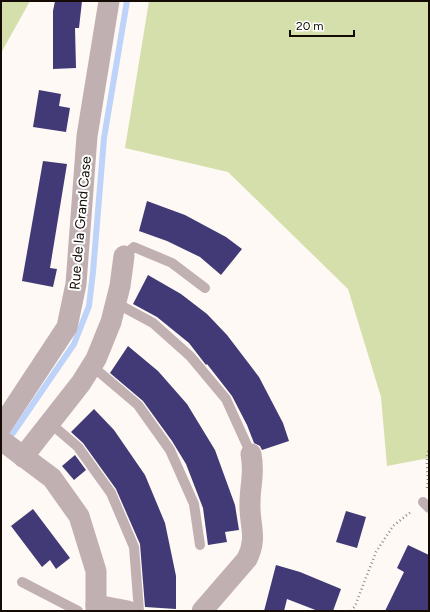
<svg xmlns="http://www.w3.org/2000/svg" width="430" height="612" font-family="Figtree,sans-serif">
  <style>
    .green { fill: #d5dfab }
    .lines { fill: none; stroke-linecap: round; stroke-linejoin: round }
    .stream { stroke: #bdd3f9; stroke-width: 6 }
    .building { fill: #413a76 }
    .path { stroke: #918b85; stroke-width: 2.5; stroke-dasharray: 1 3; stroke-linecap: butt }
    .lane { stroke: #c1b0b1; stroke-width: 10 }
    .street { stroke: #c1b0b1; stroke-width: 21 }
    .labels { text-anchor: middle; stroke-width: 4; stroke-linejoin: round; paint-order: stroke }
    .street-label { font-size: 14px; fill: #130b04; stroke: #fff }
  </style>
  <rect width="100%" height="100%" fill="#fef9f4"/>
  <!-- green -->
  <g class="green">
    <path d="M 1,1 L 30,1 L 1,53 Z"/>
    <path d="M 149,1 L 429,1 L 429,458 L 387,466 L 381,397 L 348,289 L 228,172 L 125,148 Z"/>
  </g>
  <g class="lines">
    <!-- stream -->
    <path class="stream" d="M 13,433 L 74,344 L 89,306 L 93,272 L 104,138 L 127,1"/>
  </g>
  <!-- building -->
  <g class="building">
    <path d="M 55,1 L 82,1 L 79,28 L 75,28 L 76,68 L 53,69 L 53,11 Z"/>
    <path d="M 39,90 L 61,94 L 59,106 L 70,108 L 66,132 L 33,127 Z"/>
    <path d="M 43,161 L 67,164 L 50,268 L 57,269 L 53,287 L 22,281 Z"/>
    <path d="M 147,201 L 185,215 L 226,237 L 242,249 L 221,275 L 200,257 L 167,241 L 139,231 Z"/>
    <path d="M 148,275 L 181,294 L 207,314 L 227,335 L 259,377 L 283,423 L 289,441 L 262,450 L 260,446 L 254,443 L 247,425 L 232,396 L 207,364 L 206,365 L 189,343 L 157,317 L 133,304 Z"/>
    <path d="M 128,346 L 158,371 L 187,404 L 215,450 L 235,505 L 239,530 L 225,532 L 227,542 L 208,545 L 203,508 L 186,464 L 172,441 L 143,401 L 110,373 Z"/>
    <path d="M 94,409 L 114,430 L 145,475 L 165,523 L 176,576 L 176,609 L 145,607 L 140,544 L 116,489 L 83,443 L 71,432 Z"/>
    <path d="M 75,455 L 86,470 L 74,480 L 62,466 Z"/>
    <path d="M 33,509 L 70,558 L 56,569 L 50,560 L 42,567 L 11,526 Z"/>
    <path d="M 346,511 L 366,517 L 357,548 L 336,542 Z"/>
    <path d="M 408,545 L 429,555 L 429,611 L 385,611 L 404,572 L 397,568 Z"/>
    <path d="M 276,565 L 300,572 L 341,589 L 333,611 L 318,611 L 287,599 L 284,611 L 264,611 Z"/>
  </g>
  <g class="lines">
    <!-- path -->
    <g class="path">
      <path d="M 427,488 C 430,475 424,462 429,449"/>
      <path d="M 351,611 L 355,606 L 376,552 L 393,526 L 412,511"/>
    </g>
    <!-- lane -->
    <g class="lane">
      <path d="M 124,256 L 134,247 L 172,263 L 205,288"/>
      <path d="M 116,303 L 153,323 L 190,356 L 226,399 L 251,454"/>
      <path d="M 92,366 L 138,405 L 170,450 L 194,504 L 200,545"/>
      <path d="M 50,423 L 78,447 L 111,493 L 134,547 L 139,611"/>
      <path d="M 423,502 L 429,508"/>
      <path d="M 22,582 L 78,611"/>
    </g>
    <!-- street -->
    <g class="street">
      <path d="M 1,427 L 67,327 L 76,284 L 87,136 L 109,1"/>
      <path d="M 1,440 L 52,478 L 79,516 L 96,571 L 96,611"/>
      <path d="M 23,457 L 81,383 L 96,359 L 111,322 L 120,286 L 124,256"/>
      <path d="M 96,605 L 128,611"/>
      <path d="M 202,611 L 247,559 C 258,537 249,525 250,503 C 250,483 255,475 251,454"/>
    </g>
  </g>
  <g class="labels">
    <!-- street labels -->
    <g class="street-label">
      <text transform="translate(80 223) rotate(-85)" y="5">Rue de la Grand Case</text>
    </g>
  </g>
  <!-- border -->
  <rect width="430" height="612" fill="none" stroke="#130b04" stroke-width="4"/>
  <!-- scale -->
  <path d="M290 30v6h64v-6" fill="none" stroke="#130b04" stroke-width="2"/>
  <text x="296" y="30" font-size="12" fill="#130b04" stroke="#ffffff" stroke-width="3" paint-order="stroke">20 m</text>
</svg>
